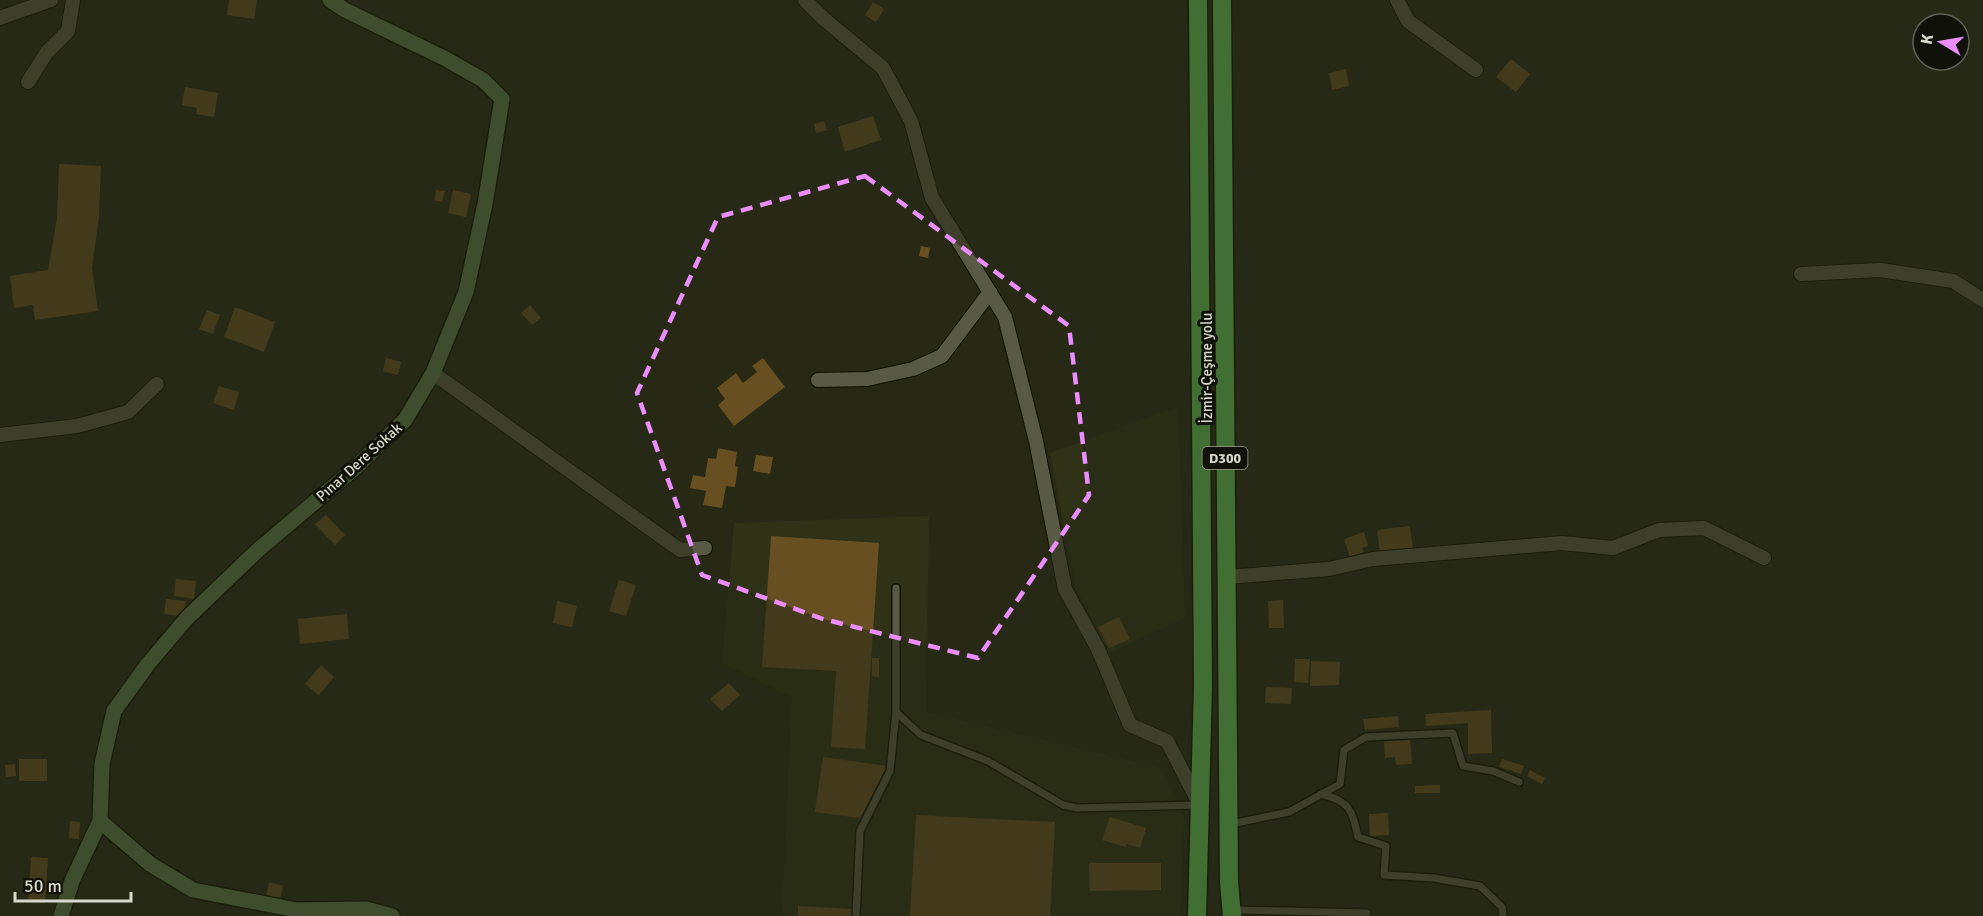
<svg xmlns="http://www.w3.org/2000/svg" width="1983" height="916" font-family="Signika,sans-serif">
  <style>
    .built { fill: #303217 }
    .building { fill: #674f22 }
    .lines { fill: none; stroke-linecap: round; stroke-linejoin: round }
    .lane-casing { stroke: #101101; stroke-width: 10 }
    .street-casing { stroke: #101101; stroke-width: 16 }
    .secondary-casing { stroke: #101101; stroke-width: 18 }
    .highway-casing { stroke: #101101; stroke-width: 21 }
    .lane { stroke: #595a45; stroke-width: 7 }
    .street { stroke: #595a45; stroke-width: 14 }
    .secondary { stroke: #5c794a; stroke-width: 15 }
    .highway { stroke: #62c255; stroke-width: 18 }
    .marked { fill: none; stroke: #eb8dfc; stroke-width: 4.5; stroke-dasharray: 12 8; stroke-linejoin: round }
    .labels { text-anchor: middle; stroke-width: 6; stroke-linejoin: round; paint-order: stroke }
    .shield { fill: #101108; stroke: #9c9d91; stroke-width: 1.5 }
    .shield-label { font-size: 14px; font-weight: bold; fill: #d8d9cc }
    .street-label { font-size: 15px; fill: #d8d9cc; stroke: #101108 }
  </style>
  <rect width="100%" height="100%" fill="#272915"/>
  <!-- built -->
  <g class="built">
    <path d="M 1178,407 L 1185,618 L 1108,653 L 1075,585 L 1050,453 Z"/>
    <path d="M 929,516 L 926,712 L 1160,768 L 1184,818 L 1180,916 L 782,916 L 792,697 L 722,662 L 734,523 Z"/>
  </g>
  <!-- building -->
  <g class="building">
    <path d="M 229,0 L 257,0 L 254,19 L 227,15 Z"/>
    <path d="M 873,2 L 884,9 L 876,22 L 865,15 Z"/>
    <path d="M 1511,59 L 1530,74 L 1516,92 L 1496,77 Z"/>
    <path d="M 1346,69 L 1349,86 L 1332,90 L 1329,73 Z"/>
    <path d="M 185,87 L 218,93 L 214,117 L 196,114 L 197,108 L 182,105 Z"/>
    <path d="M 873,116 L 881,140 L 845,152 L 838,127 Z"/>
    <path d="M 824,121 L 827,130 L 816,133 L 814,124 Z"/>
    <path d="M 59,164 L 101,166 L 99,217 L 92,268 L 98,311 L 35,320 L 33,305 L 14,308 L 10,276 L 48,270 L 57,219 Z"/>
    <path d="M 436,190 L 445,191 L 442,202 L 434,200 Z"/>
    <path d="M 453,190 L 471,194 L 466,217 L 448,213 Z"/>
    <path d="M 921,246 L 930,248 L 928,258 L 919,256 Z"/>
    <path d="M 530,305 L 541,318 L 532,325 L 521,313 Z"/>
    <path d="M 235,307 L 275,322 L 264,352 L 224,337 Z"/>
    <path d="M 207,310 L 220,315 L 213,334 L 199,329 Z"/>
    <path d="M 386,358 L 401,362 L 398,375 L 383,371 Z"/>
    <path d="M 763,358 L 785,387 L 734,426 L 718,405 L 725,399 L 717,388 L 736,373 L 743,383 L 757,372 L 752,366 Z"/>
    <path d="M 219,386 L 239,392 L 234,410 L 213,403 Z"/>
    <path d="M 718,448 L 737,452 L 735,466 L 738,467 L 735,487 L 726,486 L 722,508 L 703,505 L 706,491 L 690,488 L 693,475 L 705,477 L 708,458 L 716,459 Z"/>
    <path d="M 756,455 L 773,457 L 770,474 L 753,471 Z"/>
    <path d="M 326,515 L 345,535 L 335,545 L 315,524 Z"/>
    <path d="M 1410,526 L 1413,550 L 1380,554 L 1377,530 Z"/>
    <path d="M 1364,532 L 1368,546 L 1362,548 L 1364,552 L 1350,557 L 1344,539 Z"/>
    <path d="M 771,536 L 879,543 L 865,749 L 831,747 L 836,671 L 762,667 Z"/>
    <path d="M 176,579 L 196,581 L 194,599 L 174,596 Z"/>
    <path d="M 619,580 L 636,585 L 626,616 L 609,611 Z"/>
    <path d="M 166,599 L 186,601 L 184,616 L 164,614 Z"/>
    <path d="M 1283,600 L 1284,628 L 1269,628 L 1268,601 Z"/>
    <path d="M 557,601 L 577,606 L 572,627 L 553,623 Z"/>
    <path d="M 347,614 L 349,639 L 300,644 L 298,619 Z"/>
    <path d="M 1119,617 L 1130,639 L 1109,648 L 1098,627 Z"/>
    <path d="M 872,658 L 879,658 L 879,677 L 872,676 Z"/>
    <path d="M 1295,659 L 1310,659 L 1308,683 L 1294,682 Z"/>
    <path d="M 1311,661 L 1340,662 L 1339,685 L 1310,686 Z"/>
    <path d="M 321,665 L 334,677 L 319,695 L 305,684 Z"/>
    <path d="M 729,683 L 740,695 L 722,711 L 710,699 Z"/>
    <path d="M 1266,687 L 1292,688 L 1291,704 L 1265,703 Z"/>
    <path d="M 1491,710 L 1492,753 L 1468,754 L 1468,723 L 1426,726 L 1425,714 Z"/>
    <path d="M 1398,716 L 1399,727 L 1365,730 L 1363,719 Z"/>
    <path d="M 1410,738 L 1412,764 L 1396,765 L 1395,757 L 1385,758 L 1384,740 Z"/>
    <path d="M 823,757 L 887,766 L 860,818 L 815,812 Z"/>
    <rect x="19" y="759" width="28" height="22"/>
    <path d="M 1502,759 L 1524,766 L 1521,774 L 1499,767 Z"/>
    <path d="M 15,764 L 16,776 L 6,777 L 5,765 Z"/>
    <path d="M 1530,770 L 1545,778 L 1542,784 L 1527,776 Z"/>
    <path d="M 1440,785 L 1440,793 L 1415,793 L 1415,786 Z"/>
    <path d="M 1388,813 L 1389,835 L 1370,836 L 1369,814 Z"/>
    <path d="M 916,815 L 1055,822 L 1050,916 L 910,916 Z"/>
    <path d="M 1110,817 L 1146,828 L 1140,848 L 1127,844 L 1126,847 L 1102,840 Z"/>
    <path d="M 70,821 L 80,822 L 79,839 L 69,838 Z"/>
    <path d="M 31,857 L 48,858 L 45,903 L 28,902 Z"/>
    <path d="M 1089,863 L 1161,863 L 1161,890 L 1090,891 Z"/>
    <path d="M 269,882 L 283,886 L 279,904 L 265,901 Z"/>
    <path d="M 798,906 L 852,909 L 852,916 L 798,916 Z"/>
  </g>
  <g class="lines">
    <defs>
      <g id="lane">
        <path d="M 896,588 L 896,712 L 921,735 L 988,761 L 1063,805 L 1077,808 L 1197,805"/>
        <path d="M 1321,794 C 1350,801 1352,810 1358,837 L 1386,846 L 1384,875 L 1434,878 L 1480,886 L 1502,907 L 1503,916"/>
        <path d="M 1231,824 L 1289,812 L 1340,784 L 1344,750 L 1366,737 L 1453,733 L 1463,766 L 1493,771 L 1519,782"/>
        <path d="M 1234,910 L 1367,913"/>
        <path d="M 856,916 L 860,831 L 890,771 L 896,712"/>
      </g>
      <g id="street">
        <path d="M 805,0 L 824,19 L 883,68 L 911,121 L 932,198 L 1005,317 L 1036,441 L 1065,589 L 1098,649 L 1130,725 L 1167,741 L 1199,803"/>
        <path d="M 1397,0 L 1408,21 L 1476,70"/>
        <path d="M 0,18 L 51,0"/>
        <path d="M 28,82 L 47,52 L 68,31 L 73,0"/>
        <path d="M 1801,274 L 1880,270 L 1953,281 L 1983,300"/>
        <path d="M 433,373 L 680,550 L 705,548"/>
        <path d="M 818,380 L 867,379 L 913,369 L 942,356 L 990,292"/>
        <path d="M 0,435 L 77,426 L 128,412 L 157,384"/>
        <path d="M 1226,577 L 1329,569 L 1373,559 L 1562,543 L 1613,548 L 1659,530 L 1704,528 L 1764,558"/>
      </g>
      <g id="secondary">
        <path d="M 100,821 L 150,864 L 193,890 L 297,910 L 366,909 L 392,916"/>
        <path d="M 61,916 L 72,881 L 100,821 L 102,764 L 114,711 L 148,664 L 187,618 L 258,550 L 355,468 L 405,420 L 433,373 L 466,292 L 485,204 L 502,99 L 483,80 L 444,58 L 345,10 L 330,0"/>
      </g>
      <g id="highway">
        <path d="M 1222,0 L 1229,882 L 1232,916"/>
        <path d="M 1197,916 L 1203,685 L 1198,0"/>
      </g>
    </defs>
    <!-- lane casing -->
    <use href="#lane" class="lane-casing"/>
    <!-- street casing -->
    <use href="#street" class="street-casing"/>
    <!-- secondary casing -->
    <use href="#secondary" class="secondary-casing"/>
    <!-- highway casing -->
    <use href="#highway" class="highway-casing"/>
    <!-- lane -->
    <use href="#lane" class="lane"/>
    <!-- street -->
    <use href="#street" class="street"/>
    <!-- secondary -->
    <use href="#secondary" class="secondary"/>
    <!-- highway -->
    <use href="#highway" class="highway"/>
  </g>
  <!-- marked area -->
  <path d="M0 0H1983V916H0ZM 865,176 L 1069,326 L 1089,495 L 978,658 L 823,619 L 702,575 L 637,393 L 718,217 Z" fill="#272915" fill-opacity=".55" fill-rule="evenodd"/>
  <path class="marked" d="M 865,176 L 1069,326 L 1089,495 L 978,658 L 823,619 L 702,575 L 637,393 L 718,217 Z"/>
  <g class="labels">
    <!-- shield labels -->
    <rect class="shield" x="1202.5" y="447" width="45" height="22" rx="4.5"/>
    <g class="shield-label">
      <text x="1225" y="463">D300</text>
    </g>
    <!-- street labels -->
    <g class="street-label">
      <text transform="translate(1207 368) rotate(-90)" y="5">İzmir-Çeşme yolu</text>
      <text transform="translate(359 462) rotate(-42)" y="5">Pınar Dere Sokak</text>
    </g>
  </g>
  <!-- north arrow -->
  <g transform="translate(1941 42) rotate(281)"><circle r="28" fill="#101108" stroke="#606156" stroke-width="1.5"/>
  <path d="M0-4.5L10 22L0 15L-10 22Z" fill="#eb8dfc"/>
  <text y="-9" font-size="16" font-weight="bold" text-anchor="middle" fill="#d8d9cc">K</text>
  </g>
  <!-- scale -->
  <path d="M15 892v9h116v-9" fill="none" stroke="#d8d9cc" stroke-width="3"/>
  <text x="24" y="892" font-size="18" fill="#d8d9cc" stroke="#101108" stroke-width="4.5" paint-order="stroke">50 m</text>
</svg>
